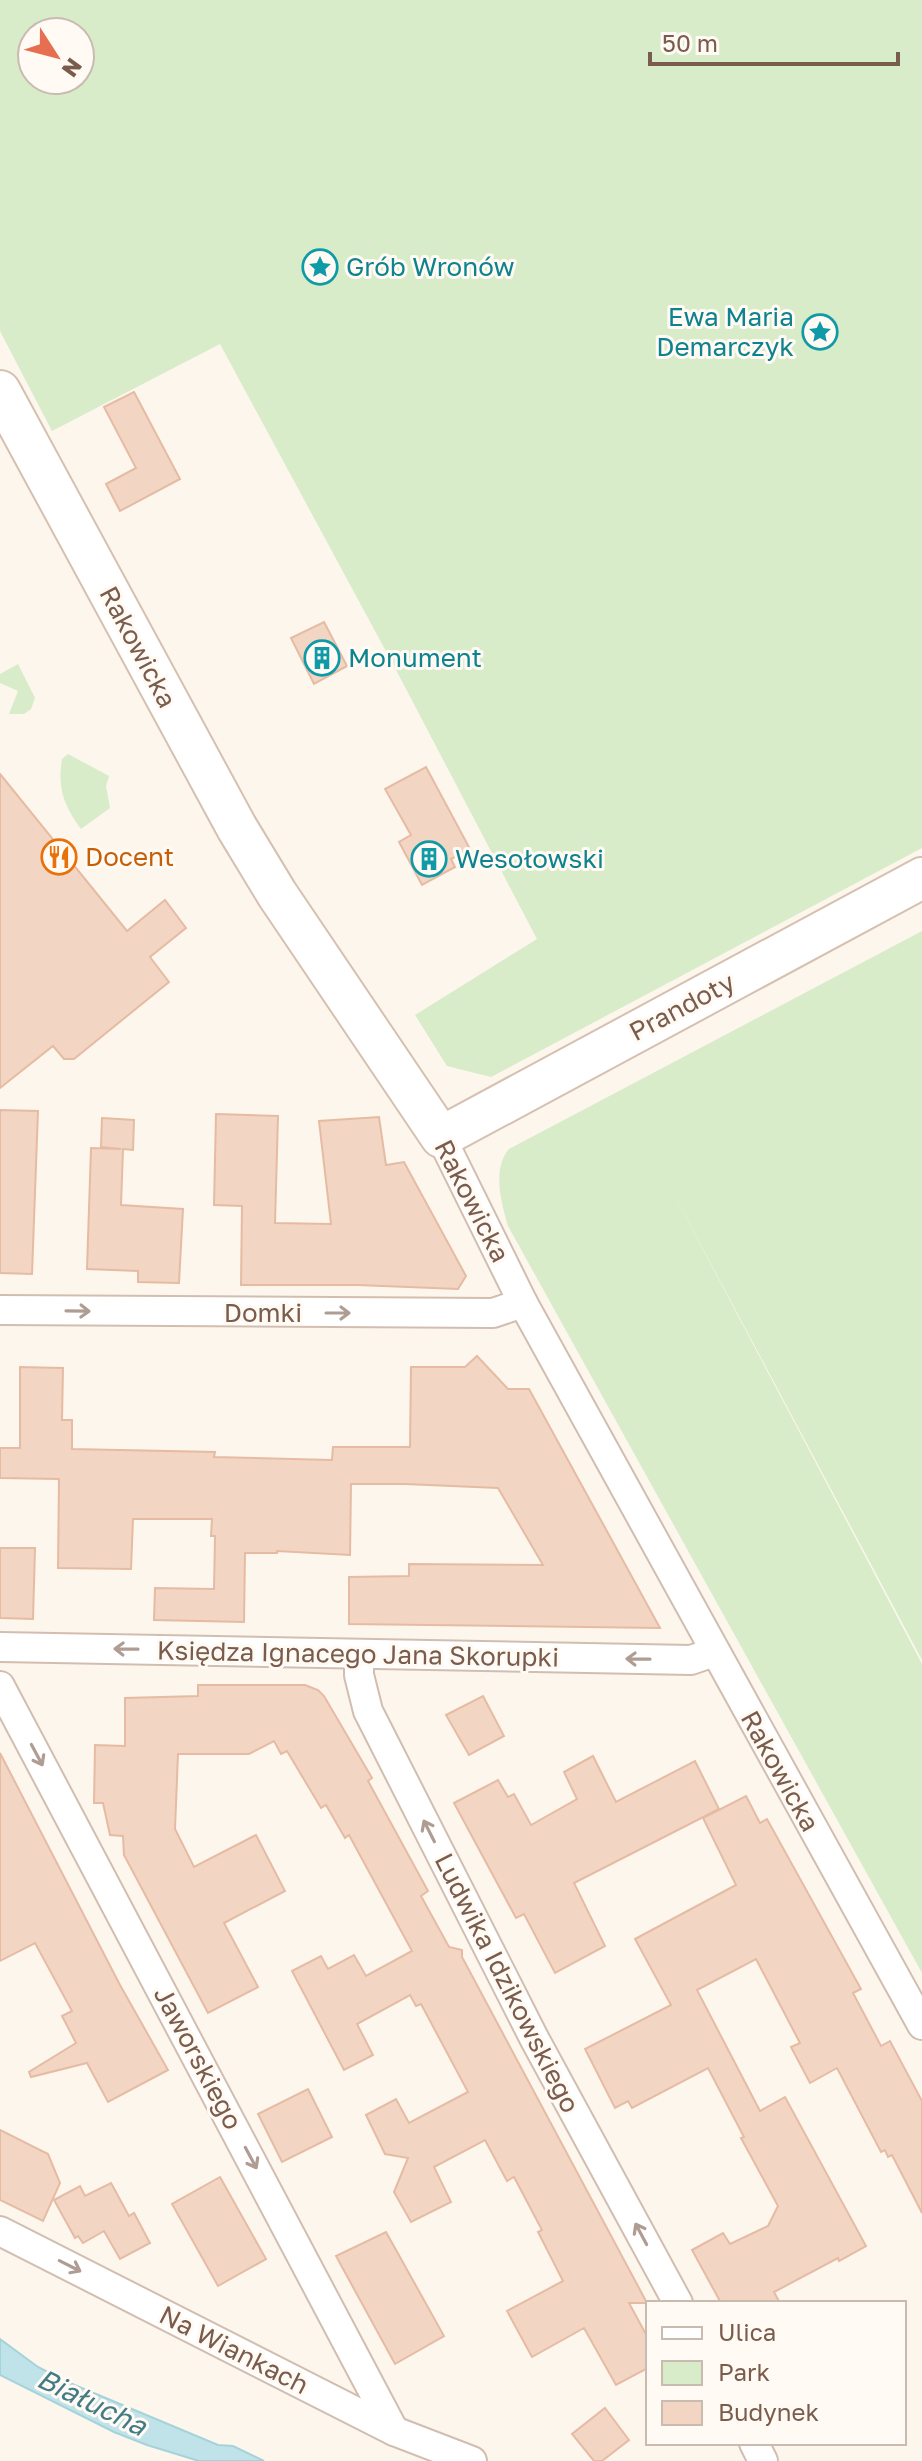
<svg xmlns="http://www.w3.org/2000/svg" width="922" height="2461" font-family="'Golos Text',sans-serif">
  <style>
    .green { fill: #d8ecc9; fill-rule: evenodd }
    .water { fill: #bfe3e8; stroke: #a5d3da; stroke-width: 2 }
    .building { fill: #f3d5c3; stroke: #e6bba3; stroke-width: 2 }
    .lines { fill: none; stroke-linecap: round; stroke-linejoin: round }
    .street-casing { stroke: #d1beb0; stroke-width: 32 }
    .secondary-casing { stroke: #d6c0b0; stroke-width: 44 }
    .street { stroke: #fff; stroke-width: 28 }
    .secondary { stroke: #fff; stroke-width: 40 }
    .oneway { stroke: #af9d94 }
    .labels { text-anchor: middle; stroke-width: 6; stroke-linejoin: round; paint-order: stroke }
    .culture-label { font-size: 26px; fill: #0d838f; stroke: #fffaf3; text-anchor: start }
    .street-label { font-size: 26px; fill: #7a5c4d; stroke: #fffaf3 }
    .food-label { font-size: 26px; fill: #c56008; stroke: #fffaf3; text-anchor: start }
    .water-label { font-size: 28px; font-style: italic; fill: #437c86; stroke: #fffaf3 }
  </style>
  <rect width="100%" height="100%" fill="#fdf6ec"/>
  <!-- green -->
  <g class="green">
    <path d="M 0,0 L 922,0 L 922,848 L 491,1077 L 447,1066 L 415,1015 L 537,939 L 395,668 L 220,344 L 52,431 L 0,331 ZM 80,32 L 80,80 L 32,80 L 32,32 Z"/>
    <path d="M 18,664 L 35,698 L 31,709 L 24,714 L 9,714 L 18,691 L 0,683 L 0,674 Z"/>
    <path d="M 68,754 L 109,776 L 106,786 L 110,808 L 81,829 C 64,806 57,788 62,759 Z"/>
    <path d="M 922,931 L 922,1660 L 661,1170 L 922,1664 L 922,1973 L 508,1226 C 501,1202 492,1169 509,1149 Z"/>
  </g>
  <!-- water -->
  <path class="water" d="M 0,2339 L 38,2367 L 65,2381 L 218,2445 L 233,2446 L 264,2461 L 199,2461 L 147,2445 L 114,2432 L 0,2375 Z"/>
  <!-- building -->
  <g class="building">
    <path d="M 134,392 L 180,479 L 120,511 L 106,484 L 136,468 L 104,407 Z"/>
    <path d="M 324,622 L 347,666 L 314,684 L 291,638 Z"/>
    <path d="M 426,767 L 470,849 L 451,859 L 455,867 L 422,885 L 399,842 L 411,835 L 385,789 Z"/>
    <path d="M 0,774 L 127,931 L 165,900 L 186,928 L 150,957 L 169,982 L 74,1059 L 64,1059 L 53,1046 L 0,1088 Z"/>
    <path d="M 0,1110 L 38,1111 L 32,1274 L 0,1273 Z"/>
    <path d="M 216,1114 L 278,1116 L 275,1223 L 331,1224 L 319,1121 L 379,1117 L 386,1165 L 404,1162 L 466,1276 L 458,1289 L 357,1285 L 241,1285 L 242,1206 L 214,1205 Z"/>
    <path d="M 102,1118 L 134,1120 L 133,1150 L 123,1149 L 121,1205 L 183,1209 L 179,1283 L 138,1282 L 138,1271 L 87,1269 L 91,1148 L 121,1149 L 101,1147 Z"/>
    <path d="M 477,1356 L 508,1389 L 529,1389 L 660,1628 L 349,1624 L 349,1577 L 409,1576 L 409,1564 L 543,1565 L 498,1488 L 405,1484 L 351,1484 L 350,1555 L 277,1551 L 277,1553 L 245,1553 L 244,1622 L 154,1620 L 155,1588 L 214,1589 L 215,1536 L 211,1536 L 212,1519 L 133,1519 L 131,1569 L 58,1568 L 59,1479 L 0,1478 L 0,1448 L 20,1448 L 20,1367 L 63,1368 L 62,1420 L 72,1420 L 72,1449 L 215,1452 L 214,1457 L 332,1460 L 333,1447 L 410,1447 L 411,1367 L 465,1367 Z"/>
    <path d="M 0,1548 L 35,1548 L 33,1619 L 0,1618 Z"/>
    <path d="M 198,1685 L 305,1685 L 318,1690 L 324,1696 L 372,1778 L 368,1781 L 428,1891 L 421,1896 L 449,1947 L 462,1950 L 462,1957 L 647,2303 L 629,2303 L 648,2338 L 648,2368 L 616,2385 L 584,2328 L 532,2357 L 507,2311 L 563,2281 L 538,2232 L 542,2230 L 514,2177 L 507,2181 L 485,2140 L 434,2167 L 451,2202 L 411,2222 L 394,2192 L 408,2158 L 385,2154 L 366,2115 L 396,2099 L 409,2123 L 468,2092 L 421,2004 L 416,2006 L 410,1995 L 357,2024 L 373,2055 L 344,2070 L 292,1971 L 321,1956 L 328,1969 L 354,1955 L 366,1976 L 412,1951 L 349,1835 L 345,1838 L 326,1805 L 321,1808 L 287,1751 L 281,1754 L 274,1741 L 249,1754 L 178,1754 L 175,1829 L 194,1867 L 256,1835 L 285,1891 L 224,1923 L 258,1987 L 208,2013 L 124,1855 L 123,1836 L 110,1835 L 103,1803 L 94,1803 L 95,1745 L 125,1746 L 125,1698 L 198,1696 Z"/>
    <path d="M 483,1696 L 504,1736 L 469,1755 L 446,1715 Z"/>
    <path d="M 0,1753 L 120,1985 L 168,2070 L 108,2102 L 87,2063 L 31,2077 L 29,2072 L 76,2043 L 62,2016 L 72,2011 L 35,1943 L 0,1961 Z"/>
    <path d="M 593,1756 L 616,1802 L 695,1761 L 719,1809 L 574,1883 L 605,1946 L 555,1973 L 524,1914 L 516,1918 L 454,1803 L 498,1780 L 508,1797 L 514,1794 L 531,1825 L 577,1799 L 564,1772 Z"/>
    <path d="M 746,1796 L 760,1823 L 767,1819 L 861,1989 L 853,1993 L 881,2046 L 890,2041 L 922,2101 L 922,2213 L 892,2155 L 888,2157 L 885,2150 L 881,2152 L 837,2068 L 810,2083 L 791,2047 L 800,2043 L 756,1959 L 697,1990 L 760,2111 L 785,2097 L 866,2246 L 839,2261 L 838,2258 L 774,2292 L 780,2303 L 721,2303 L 692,2250 L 723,2233 L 730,2244 L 768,2226 L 778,2206 L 741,2138 L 744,2137 L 708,2068 L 632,2108 L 628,2101 L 615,2108 L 585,2049 L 671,2005 L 635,1939 L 736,1885 L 703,1818 Z"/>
    <path d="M 308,2089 L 332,2137 L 282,2162 L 258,2114 Z"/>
    <path d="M 0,2130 L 48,2154 L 60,2183 L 43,2221 L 0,2200 Z"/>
    <path d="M 220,2177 L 266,2259 L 218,2286 L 172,2204 Z"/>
    <path d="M 111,2183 L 129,2216 L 134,2213 L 150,2243 L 120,2259 L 104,2231 L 83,2243 L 78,2236 L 75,2238 L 54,2200 L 80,2186 L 85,2196 Z"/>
    <path d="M 386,2232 L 444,2336 L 395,2364 L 336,2256 Z"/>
    <path d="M 605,2408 L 629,2440 L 602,2461 L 594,2461 L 572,2434 Z"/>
  </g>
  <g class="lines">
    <defs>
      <g id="street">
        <path d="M 441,1137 L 523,1303 L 922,2025"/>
        <path d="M 0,1310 L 493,1313 L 523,1303"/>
        <path d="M 0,1647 L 691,1660 L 714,1652"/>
        <path d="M 359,1654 L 359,1675 L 368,1711 L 534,2038 L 678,2303"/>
        <path d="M 0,1686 L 394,2431"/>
        <path d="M 0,2231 L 394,2431 L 472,2461"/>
        <path d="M 754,2443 L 763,2461"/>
      </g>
      <path id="secondary" d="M 0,391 L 237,828 L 277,894 L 441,1137 L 922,878"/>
    </defs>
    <!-- street casing -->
    <use href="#street" class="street-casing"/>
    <!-- secondary casing -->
    <use href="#secondary" class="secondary-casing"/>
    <!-- street -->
    <use href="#street" class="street"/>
    <!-- secondary -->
    <use href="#secondary" class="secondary"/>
  </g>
  <!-- one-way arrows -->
  <defs><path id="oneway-shaft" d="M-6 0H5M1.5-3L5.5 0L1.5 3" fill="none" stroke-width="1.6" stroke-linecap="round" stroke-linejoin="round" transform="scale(2)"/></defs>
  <g class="oneway">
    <use href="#oneway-shaft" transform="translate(78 1311) rotate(1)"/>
    <use href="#oneway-shaft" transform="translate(338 1313)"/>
    <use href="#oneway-shaft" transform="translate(126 1649) rotate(-179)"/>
    <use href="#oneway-shaft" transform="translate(638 1659) rotate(-179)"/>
    <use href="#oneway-shaft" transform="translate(37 1755) rotate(62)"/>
    <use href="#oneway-shaft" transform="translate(429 1831) rotate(-117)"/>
    <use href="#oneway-shaft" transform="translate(251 2158) rotate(62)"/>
    <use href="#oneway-shaft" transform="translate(641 2234) rotate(-118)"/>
    <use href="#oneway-shaft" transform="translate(70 2266) rotate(27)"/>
  </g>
  <!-- icons -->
  <defs>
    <symbol id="sight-ring" viewBox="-11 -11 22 22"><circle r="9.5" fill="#fffaf3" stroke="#0f9aa8" stroke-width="1.5"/><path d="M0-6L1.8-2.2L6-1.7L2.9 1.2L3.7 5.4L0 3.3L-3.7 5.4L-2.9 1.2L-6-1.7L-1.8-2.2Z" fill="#0f9aa8"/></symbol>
    <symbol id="building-ring" viewBox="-11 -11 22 22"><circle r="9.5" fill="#fffaf3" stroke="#0f9aa8" stroke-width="1.5"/><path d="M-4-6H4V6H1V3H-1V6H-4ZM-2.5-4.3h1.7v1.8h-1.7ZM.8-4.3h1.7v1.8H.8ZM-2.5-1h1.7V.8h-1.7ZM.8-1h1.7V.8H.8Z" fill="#0f9aa8"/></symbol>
    <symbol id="restaurant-ring" viewBox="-11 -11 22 22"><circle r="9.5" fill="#fffaf3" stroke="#e8710a" stroke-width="1.5"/><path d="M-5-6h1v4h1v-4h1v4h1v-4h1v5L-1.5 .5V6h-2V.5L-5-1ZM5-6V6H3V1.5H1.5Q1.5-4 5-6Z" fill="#e8710a"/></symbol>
  </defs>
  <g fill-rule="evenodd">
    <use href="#sight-ring" x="300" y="247" width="40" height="40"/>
    <use href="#sight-ring" x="800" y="312" width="40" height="40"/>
    <use href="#building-ring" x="302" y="638" width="40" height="40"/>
    <use href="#restaurant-ring" x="39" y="837" width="40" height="40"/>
    <use href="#building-ring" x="409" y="839" width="40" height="40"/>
  </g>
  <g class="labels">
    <!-- culture labels -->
    <g class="culture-label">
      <text x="346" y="276">Grób Wronów</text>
      <text x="794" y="326" text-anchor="end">Ewa Maria<tspan x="794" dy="30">Demarczyk</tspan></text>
      <text x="348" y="667">Monument</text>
      <text x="455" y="868">Wesołowski</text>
    </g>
    <!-- street labels -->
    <g class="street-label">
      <text transform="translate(138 647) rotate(62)" y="9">Rakowicka</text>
      <text transform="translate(682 1007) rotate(-28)" y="9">Prandoty</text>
      <text transform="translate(472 1201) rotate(63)" y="9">Rakowicka</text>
      <text x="263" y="1322">Domki</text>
      <text transform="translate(358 1654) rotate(1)" y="9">Księdza Ignacego Jana Skorupki</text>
      <text transform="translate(780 1771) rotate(61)" y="9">Rakowicka</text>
      <text transform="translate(507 1983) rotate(63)" y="9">Ludwika Idzikowskiego</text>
      <text transform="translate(198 2058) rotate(62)" y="9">Jaworskiego</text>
      <text transform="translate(234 2350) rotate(27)" y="9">Na Wiankach</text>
    </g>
    <!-- food labels -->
    <g class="food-label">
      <text x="85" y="866">Docent</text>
    </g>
    <!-- water labels -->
    <g class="water-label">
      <text transform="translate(92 2402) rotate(26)" y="10">Białucha</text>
    </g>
  </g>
  <!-- legend -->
  <rect x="646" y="2301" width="260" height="144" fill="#fffaf3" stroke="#cabbb1" stroke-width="2"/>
  <rect x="662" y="2327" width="40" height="12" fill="#ffffff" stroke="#cabbb1" stroke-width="2"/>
  <text x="718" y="2341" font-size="24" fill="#7a5c4d">Ulica</text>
  <rect x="662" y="2361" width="40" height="24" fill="#d8ecc9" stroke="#cabbb1" stroke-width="2"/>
  <text x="718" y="2381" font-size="24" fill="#7a5c4d">Park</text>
  <rect x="662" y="2401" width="40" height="24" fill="#f3d5c3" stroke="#cabbb1" stroke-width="2"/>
  <text x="718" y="2421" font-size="24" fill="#7a5c4d">Budynek</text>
  <!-- north arrow -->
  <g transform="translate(56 56) rotate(126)"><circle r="38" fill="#fffaf3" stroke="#cabbb1" stroke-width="2"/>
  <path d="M0-6L14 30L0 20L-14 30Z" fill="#e76f51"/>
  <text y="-12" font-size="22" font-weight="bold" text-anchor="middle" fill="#7a5c4d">N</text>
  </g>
  <!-- scale -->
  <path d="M650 52v12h248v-12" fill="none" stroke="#7a5c4d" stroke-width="4"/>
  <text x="662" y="52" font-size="24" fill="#7a5c4d" stroke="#fffaf3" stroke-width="6" paint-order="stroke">50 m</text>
</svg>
